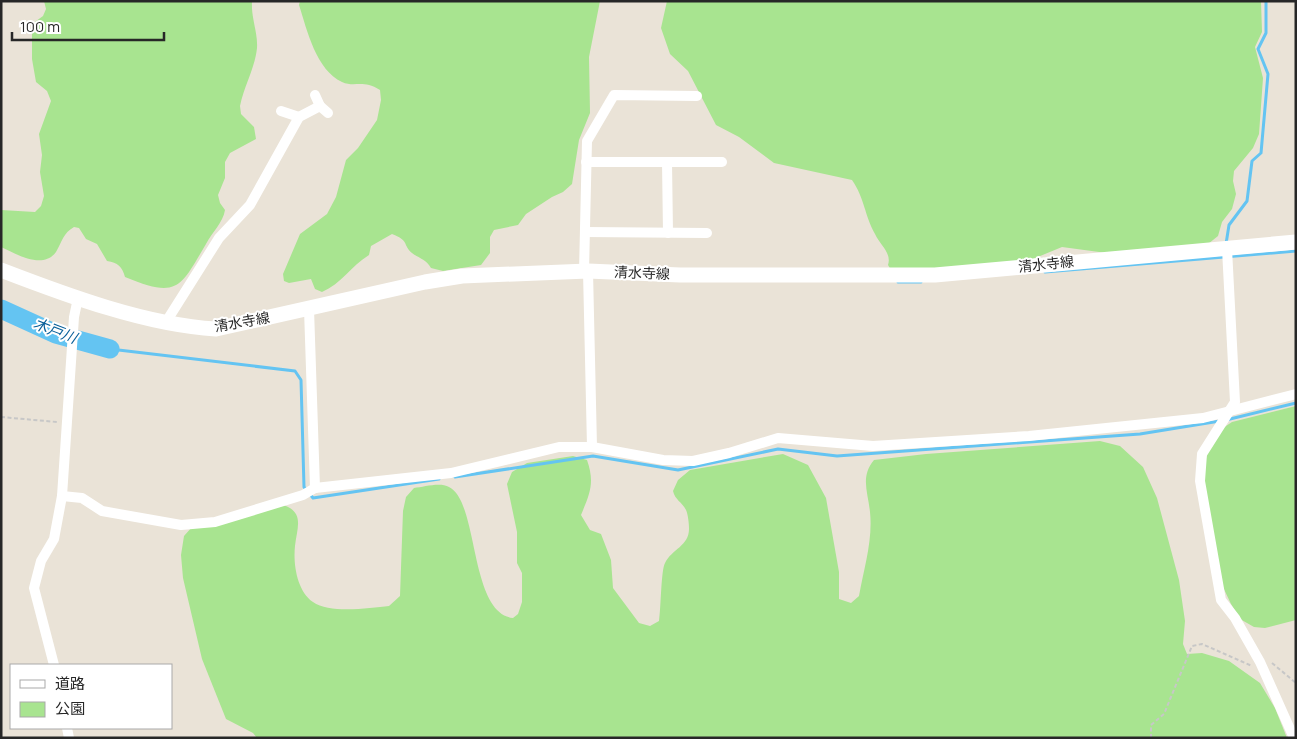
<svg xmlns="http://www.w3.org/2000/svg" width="1297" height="739" font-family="Manrope,'Noto Sans JP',sans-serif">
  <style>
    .green { fill: #a8e490 }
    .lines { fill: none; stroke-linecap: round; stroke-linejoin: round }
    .stream { stroke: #64c4f2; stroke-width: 3 }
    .river { stroke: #64c4f2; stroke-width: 19 }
    .path { stroke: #c7c7c7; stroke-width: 2; stroke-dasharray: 4 2.5; stroke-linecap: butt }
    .minor { stroke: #fff; stroke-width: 10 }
    .secondary { stroke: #fff; stroke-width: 15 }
    .labels { text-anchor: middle; stroke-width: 4; stroke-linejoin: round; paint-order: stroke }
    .street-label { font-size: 14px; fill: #272727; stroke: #fff }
    .water-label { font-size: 15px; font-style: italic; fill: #085f99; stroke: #fff }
  </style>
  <rect width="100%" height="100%" fill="#eae3d7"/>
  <!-- green -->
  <g class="green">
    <path d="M 44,1 L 252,1 C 251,19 258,32 257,48 C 255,68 244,86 240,106 L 241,114 L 254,127 L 256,139 L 230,153 L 225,162 L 225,178 L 218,195 L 220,203 L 225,210 C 223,223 212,232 206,244 C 180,288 178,299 125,277 C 122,266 118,263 107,261 L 97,244 L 86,239 L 79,228 L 74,227 C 63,233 62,242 56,252 C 43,270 16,254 1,247 L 1,210 L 35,212 L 41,206 L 44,196 L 40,172 L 42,155 L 39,134 L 51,101 L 47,91 L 36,82 L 32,59 L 32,24 L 43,16 L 46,9 Z"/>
    <path d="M 300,1 L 600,1 L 589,57 L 590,113 L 579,140 L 572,184 L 563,192 L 552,197 L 526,214 L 518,225 L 494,230 L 490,237 L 490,253 L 481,265 L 443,271 L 431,268 C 426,259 420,259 412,253 C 402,244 410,241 392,234 L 371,246 L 369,255 C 351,266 341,284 322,292 L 315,289 L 311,279 L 289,283 L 284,281 L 283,274 L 300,234 L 327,214 L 336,197 L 346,160 L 358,148 L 377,120 L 381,100 L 380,90 C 362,79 355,88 342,82 C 316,70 307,30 299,5 Z"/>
    <path d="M 667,1 L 1261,1 L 1262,32 L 1255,47 L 1263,78 L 1259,134 L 1253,148 L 1234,171 L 1233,181 L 1236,194 L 1232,209 L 1222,222 L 1218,236 L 1208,244 L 1114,254 L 1062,247 L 1028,261 L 923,271 L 891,270 L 888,265 C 892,253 880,245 875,234 C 864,214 865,199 852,180 L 774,163 L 739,137 L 716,125 L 688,71 L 670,54 L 661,28 Z"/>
    <path d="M 1296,406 L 1296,620 L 1265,628 L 1254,627 L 1240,619 L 1231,604 L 1222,585 L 1202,474 L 1210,443 L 1223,428 L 1232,422 Z"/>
    <path d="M 1100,441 L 1120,446 L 1143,467 L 1157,498 L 1179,580 L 1185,621 L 1183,644 L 1187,654 L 1202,653 L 1229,661 L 1260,683 L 1275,708 L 1287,738 L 257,738 L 253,733 L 226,719 L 202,659 L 183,578 L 181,555 L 184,536 L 192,527 L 283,505 C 305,512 297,528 295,546 C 293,564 297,591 313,602 C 330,614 369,608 389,606 L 400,596 L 403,511 L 406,497 L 414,488 C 424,487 440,482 449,487 C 479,501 469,613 513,618 L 518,614 L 522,602 L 522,573 L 517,563 L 517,532 L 507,484 L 512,472 L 527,463 L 573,456 L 587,460 C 595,483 590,493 581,515 L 590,530 L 601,534 L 611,560 L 613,588 L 639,623 L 650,626 L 659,621 C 661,608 661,570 665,563 C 672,549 689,546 689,529 C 689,524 688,514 686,510 C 682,502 675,500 673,491 L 678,480 L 690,470 L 783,454 L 808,465 L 826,498 L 839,572 L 839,599 L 851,603 L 859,596 C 864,568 873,540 870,512 C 868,492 860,477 874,460 L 926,454 Z"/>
  </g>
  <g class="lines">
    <!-- stream -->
    <g class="stream">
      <path d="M 1226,244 L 1229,225 L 1247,201 L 1252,161 L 1261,153 L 1268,74 L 1258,49 L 1266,33 L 1266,1"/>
      <path d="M 1045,272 L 1296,251"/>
      <path d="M 898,282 L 921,282"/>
      <path d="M 110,349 L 295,371 L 301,380 L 304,487 L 313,498 L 439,479"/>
      <path d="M 1226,420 L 1296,403"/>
      <path d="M 455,477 L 593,456 L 678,470 L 778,449 L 837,456 L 1140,434 L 1220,421"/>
    </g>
    <!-- river -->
    <path class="river" d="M 1,309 L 56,334 L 110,349"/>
    <!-- path -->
    <g class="path">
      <path d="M 1,417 L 57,422"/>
      <path d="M 1272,663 L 1296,683"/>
      <path d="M 1151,738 L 1151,725 L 1164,714 L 1192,646 L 1202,644 L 1252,666"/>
    </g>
    <!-- minor -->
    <g class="minor">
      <path d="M 315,95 L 320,106"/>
      <path d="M 281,111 L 299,117"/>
      <path d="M 586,162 L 722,162"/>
      <path d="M 667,162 L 668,233"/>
      <path d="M 585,232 L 707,233"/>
      <path d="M 1227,249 L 1235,402 L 1202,454 L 1200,481 L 1221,600 L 1235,618 L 1260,662 L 1294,738"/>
      <path d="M 588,271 L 592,447"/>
      <path d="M 584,272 L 587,141 L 614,95 L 697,96"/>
      <path d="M 309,309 L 315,488"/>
      <path d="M 166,322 L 219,238 L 250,205 L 299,117 L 320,106 L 328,113"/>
      <path d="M 62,496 L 82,498 L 102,511 L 181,525 L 215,522 L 303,495 L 315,488 L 451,473 L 559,447 L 592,447 L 663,460 L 693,461 L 729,453 L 778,438 L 873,446 L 1029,436 L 1203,418 L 1296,394"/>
      <path d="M 54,665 L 34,588 L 41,561 L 54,539 L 62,496 L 74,317 L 78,298"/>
      <path d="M 67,728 L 69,738"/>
    </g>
    <!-- secondary -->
    <path class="secondary" d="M 1,270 C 66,295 146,325 216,329 L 425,282 L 462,276 L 588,271 L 680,275 L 935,275 L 1296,242"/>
  </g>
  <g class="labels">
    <!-- street labels -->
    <g class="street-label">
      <text transform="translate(1046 264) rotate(-6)" y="5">清水寺線</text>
      <text transform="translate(642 273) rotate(2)" y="5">清水寺線</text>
      <text transform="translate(242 322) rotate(-10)" y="5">清水寺線</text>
    </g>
    <!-- water labels -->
    <g class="water-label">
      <text transform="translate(55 331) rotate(21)" y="5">木戸川</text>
    </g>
  </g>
  <!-- border -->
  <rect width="1297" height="739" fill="none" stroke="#272727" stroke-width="5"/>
  <!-- legend -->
  <rect x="10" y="664" width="162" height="65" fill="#ffffff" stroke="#a9a9a9"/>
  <rect x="20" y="680" width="25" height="8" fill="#ffffff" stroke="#a9a9a9"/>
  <text x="55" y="689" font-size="15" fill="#272727">道路</text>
  <rect x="20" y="702" width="25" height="15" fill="#a8e490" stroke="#a9a9a9"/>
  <text x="55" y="714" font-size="15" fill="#272727">公園</text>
  <!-- scale -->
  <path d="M12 32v8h152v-8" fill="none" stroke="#272727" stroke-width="2.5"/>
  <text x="20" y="32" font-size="15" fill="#272727" stroke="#ffffff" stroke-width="4" paint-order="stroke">100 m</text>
</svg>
